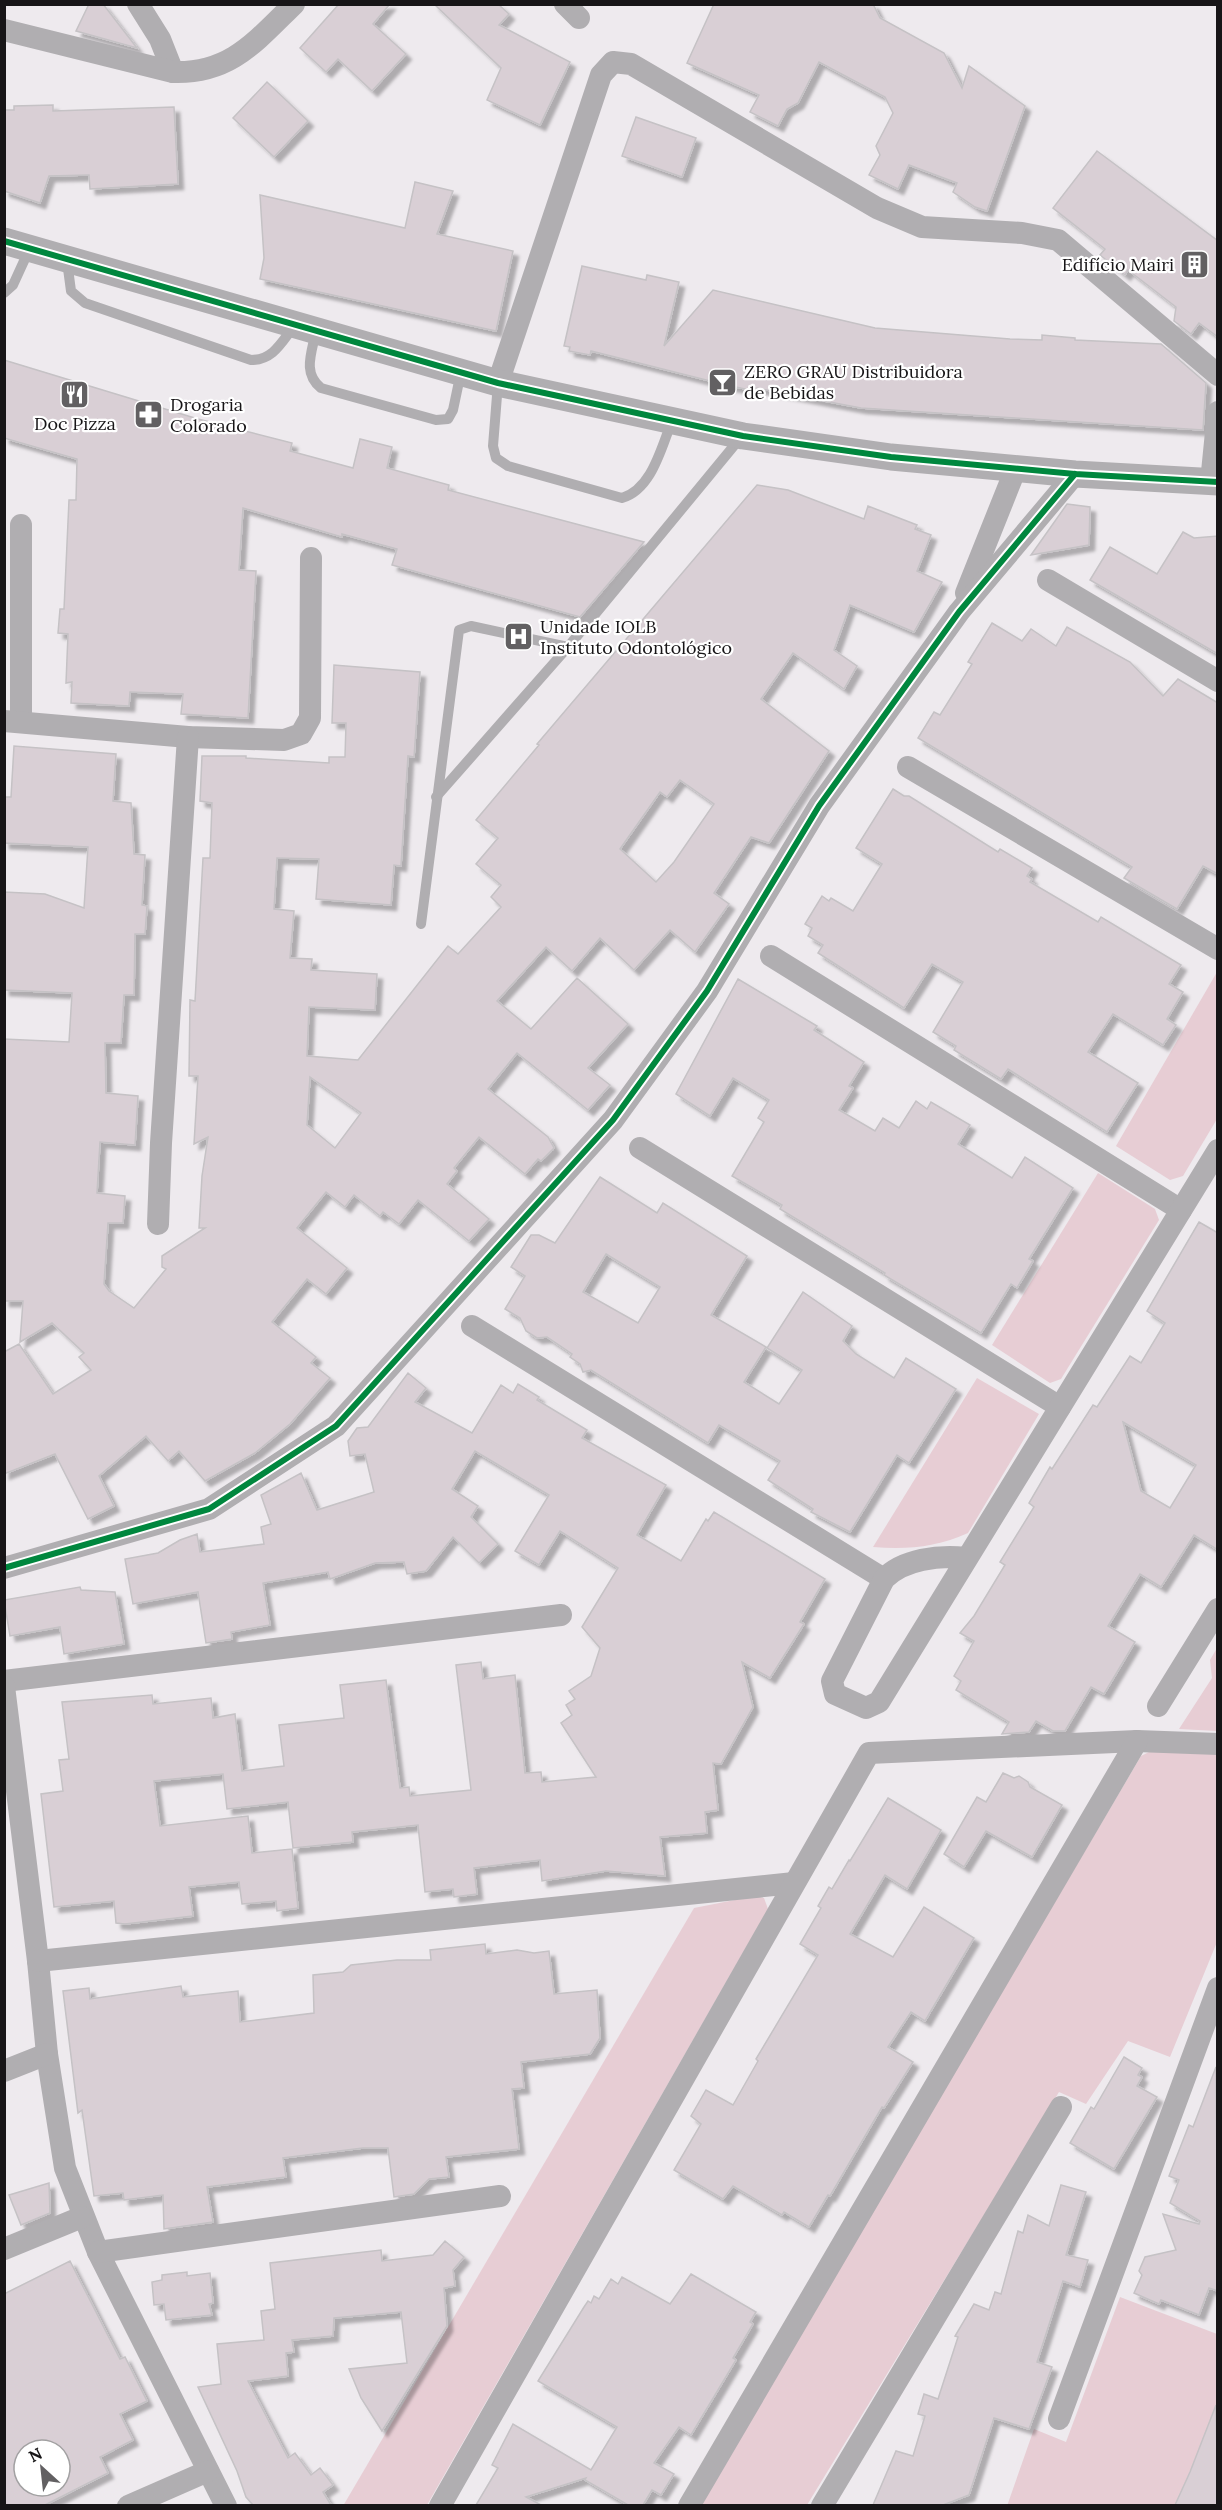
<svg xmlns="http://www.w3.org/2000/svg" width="1222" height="2510" font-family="Lora,serif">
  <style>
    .green { fill: #e7cdd4 }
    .building { fill: #d9cfd5; stroke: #c5c2c5; stroke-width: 1.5; fill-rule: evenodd; filter: url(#shadow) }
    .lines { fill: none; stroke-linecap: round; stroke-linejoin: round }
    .service { stroke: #b0aeb1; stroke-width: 10 }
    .minor { stroke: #b0aeb1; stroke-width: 22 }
    .tertiary { stroke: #b0aeb1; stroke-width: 27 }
    .cycleway-casing { stroke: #fff; stroke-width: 10 }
    .cycleway { stroke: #00873e; stroke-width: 6 }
    .labels { text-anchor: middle; stroke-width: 4.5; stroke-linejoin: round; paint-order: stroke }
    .poi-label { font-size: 18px; fill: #171517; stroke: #fff; text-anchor: start }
  </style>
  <defs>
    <filter id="shadow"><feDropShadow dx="5.5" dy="5.5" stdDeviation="1.5" flood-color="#0004"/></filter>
  </defs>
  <rect width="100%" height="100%" fill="#eeeaee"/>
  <!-- green -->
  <g class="green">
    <path d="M 1217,972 L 1217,1119 L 1183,1176 L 1170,1180 L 1116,1146 Z"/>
    <path d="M 1098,1173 L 1155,1209 L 1159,1220 L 1061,1379 L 1050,1383 L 992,1345 Z"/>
    <path d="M 977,1378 L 1039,1414 L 968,1533 C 937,1547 907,1550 873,1547 Z"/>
    <path d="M 1217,1648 L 1217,1731 L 1179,1729 L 1212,1678 L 1210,1660 Z"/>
    <path d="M 1217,1751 L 1217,1942 L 1170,2057 L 1128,2041 L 1086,2104 L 1059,2092 L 807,2505 L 698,2506 L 1141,1756 L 1149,1752 Z"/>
    <path d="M 755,1896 L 764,1898 L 768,1909 L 427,2505 L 343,2506 L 694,1908 Z"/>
    <path d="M 1120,2297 L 1217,2334 L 1217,2408 L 1181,2505 L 1007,2506 L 1034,2429 L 1066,2442 Z"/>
  </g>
  <!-- building -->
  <g class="building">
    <path d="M 89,4 L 103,4 L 137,48 L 76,31 Z"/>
    <path d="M 339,4 L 390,4 L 373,24 L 406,54 L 372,91 L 338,59 L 326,72 L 300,48 Z"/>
    <path d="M 434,4 L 498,4 L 509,14 L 499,25 L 570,62 L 540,125 L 487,100 L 501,68 Z"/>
    <path d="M 714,4 L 873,4 L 880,18 L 944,53 L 962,88 L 969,66 L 1025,106 L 987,211 L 975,207 L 953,192 L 957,183 L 909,165 L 898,189 L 869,175 L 880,155 L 876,146 L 893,113 L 885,97 L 819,62 L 798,103 L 787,109 L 778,126 L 750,112 L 759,95 L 687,63 Z"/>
    <path d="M 267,82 L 308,121 L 274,157 L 233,118 Z"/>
    <path d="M 53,105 L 53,111 L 174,107 L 178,184 L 90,189 L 89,175 L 49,176 L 40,203 L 4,191 L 4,110 L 14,110 L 14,106 Z"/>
    <path d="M 636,117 L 696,138 L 682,177 L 622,156 Z"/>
    <path d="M 1097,151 L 1218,241 L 1218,337 L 1199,323 L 1191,334 L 1174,321 L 1176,307 L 1128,270 L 1125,275 L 1100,255 L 1105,249 L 1053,208 Z"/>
    <path d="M 415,182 L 453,191 L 437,234 L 513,251 L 496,331 L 260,279 L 264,258 L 260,195 L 405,228 Z"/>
    <path d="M 582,266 L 646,280 L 647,275 L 679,282 L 664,346 L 713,290 L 875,328 L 1010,339 L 1042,340 L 1042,335 L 1075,338 L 1075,340 L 1161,344 L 1206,383 L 1203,430 L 861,408 L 756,388 L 754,391 L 722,384 L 591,351 L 590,355 L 569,351 L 570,347 L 564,346 Z"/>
    <path d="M 4,360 L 198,419 L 292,443 L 290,451 L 353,468 L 360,439 L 392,447 L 387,468 L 449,485 L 448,490 L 644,542 L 580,617 L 392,565 L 397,549 L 342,534 L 342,537 L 243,508 L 239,570 L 256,571 L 248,718 L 181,714 L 183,694 L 130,692 L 129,706 L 71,703 L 72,682 L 66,683 L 68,634 L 58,633 L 60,609 L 64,609 L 69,500 L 76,500 L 77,459 L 4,438 Z"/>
    <path d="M 757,485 L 788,490 L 864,519 L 868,506 L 917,525 L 915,529 L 931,535 L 917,571 L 942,582 L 914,632 L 850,605 L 834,650 L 857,666 L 844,689 L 793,653 L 761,699 L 829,751 L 769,843 L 751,837 L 714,893 L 729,904 L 695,952 L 670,930 L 634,970 L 600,938 L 572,971 L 546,947 L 497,1001 L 531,1029 L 577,978 L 628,1024 L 588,1068 L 610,1085 L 588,1110 L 517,1053 L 488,1089 L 548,1137 L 554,1148 L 541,1161 L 538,1159 L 525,1174 L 479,1137 L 454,1168 L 457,1171 L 447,1184 L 489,1219 L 469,1241 L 418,1200 L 399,1224 L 383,1212 L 380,1216 L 354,1195 L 345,1207 L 326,1192 L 297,1228 L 347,1268 L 326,1294 L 307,1279 L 272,1322 L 316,1357 L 311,1363 L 330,1378 L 290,1424 L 255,1453 L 205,1481 L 179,1451 L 168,1461 L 146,1436 L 99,1476 L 114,1506 L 88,1519 L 55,1454 L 4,1474 L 4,1352 L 19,1344 L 53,1394 L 91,1370 L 79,1357 L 84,1353 L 52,1323 L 20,1342 L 23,1301 L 4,1301 L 4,1039 L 69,1042 L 72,993 L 4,990 L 4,892 L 45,894 L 84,908 L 88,847 L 4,843 L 4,797 L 11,797 L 14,746 L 116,754 L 113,801 L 131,803 L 134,854 L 145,855 L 142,905 L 147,906 L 145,934 L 135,934 L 134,995 L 124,995 L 121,1043 L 105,1043 L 106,1093 L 138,1096 L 135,1145 L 100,1142 L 97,1193 L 125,1196 L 123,1223 L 108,1223 L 104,1284 L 109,1291 L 134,1308 L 166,1269 L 162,1267 L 162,1256 L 205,1228 L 199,1228 L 202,1176 L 208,1137 L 194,1144 L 198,1076 L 189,1076 L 190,1000 L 195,1001 L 203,858 L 210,858 L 212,803 L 200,801 L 202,756 L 246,756 L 246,758 L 329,763 L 329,757 L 345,757 L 346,723 L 332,723 L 334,665 L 420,672 L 414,757 L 408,756 L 401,866 L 394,865 L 391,905 L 316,899 L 319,859 L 277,858 L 274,909 L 294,911 L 290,958 L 312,959 L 311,970 L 377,974 L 375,1010 L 309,1007 L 307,1056 L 358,1060 L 448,946 L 458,954 L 501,907 L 491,897 L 501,885 L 476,864 L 498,838 L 476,820 L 539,745 L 537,744 ZM 680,780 L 714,804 L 674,862 L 656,882 L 620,849 L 660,792 L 667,797 ZM 310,1077 L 361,1113 L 335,1148 L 307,1125 Z"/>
    <path d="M 1067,504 L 1090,507 L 1089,545 L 1031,555 Z"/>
    <path d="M 1183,532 L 1194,538 L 1218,536 L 1218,654 L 1090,580 L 1110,547 L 1157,574 Z"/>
    <path d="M 992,623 L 1022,641 L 1031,629 L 1056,646 L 1067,627 L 1130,662 L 1163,696 L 1178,679 L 1218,703 L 1218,874 L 1203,866 L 1177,909 L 1124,878 L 1132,867 L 918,738 L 934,712 L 940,715 L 972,664 L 968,662 Z"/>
    <path d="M 893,789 L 904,796 L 909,796 L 998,852 L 1000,849 L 1032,868 L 1027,876 L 1032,879 L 1030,882 L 1098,922 L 1101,917 L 1181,965 L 1169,984 L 1183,992 L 1167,1019 L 1176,1025 L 1163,1045 L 1113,1014 L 1088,1052 L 1138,1083 L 1107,1132 L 1008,1069 L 1001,1079 L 954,1050 L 956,1046 L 933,1032 L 963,982 L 932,964 L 904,1008 L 818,953 L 823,945 L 808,936 L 812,928 L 805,924 L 822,896 L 829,901 L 831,898 L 853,911 L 882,864 L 856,848 Z"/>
    <path d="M 738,979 L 817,1026 L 814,1030 L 864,1062 L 849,1086 L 853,1088 L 839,1110 L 875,1131 L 883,1118 L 899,1128 L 916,1101 L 927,1109 L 931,1102 L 970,1125 L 958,1144 L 1012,1178 L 1025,1157 L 1073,1188 L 1029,1259 L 1033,1261 L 1017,1288 L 1011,1284 L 981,1333 L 884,1275 L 885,1273 L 780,1209 L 782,1205 L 732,1176 L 764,1122 L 758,1118 L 769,1100 L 733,1078 L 710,1116 L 676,1094 Z"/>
    <path d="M 600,1177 L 657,1213 L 663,1203 L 747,1256 L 711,1315 L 766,1347 L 744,1382 L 779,1404 L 802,1370 L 767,1348 L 803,1292 L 852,1326 L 843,1341 L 856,1354 L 894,1378 L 906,1358 L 956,1389 L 909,1463 L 897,1455 L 850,1532 L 811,1512 L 813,1509 L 768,1480 L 780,1461 L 719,1425 L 708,1443 L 591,1370 L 583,1372 L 580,1364 L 570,1357 L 572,1354 L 547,1337 L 537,1338 L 526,1331 L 520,1318 L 505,1309 L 525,1276 L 511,1267 L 531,1235 L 539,1235 L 555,1243 ZM 606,1254 L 660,1287 L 638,1323 L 583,1292 Z"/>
    <path d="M 1199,1222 L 1218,1233 L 1218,1550 L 1194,1535 L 1161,1587 L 1140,1574 L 1108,1626 L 1135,1642 L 1104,1694 L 1091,1687 L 1065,1731 L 1053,1731 L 1036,1721 L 1029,1732 L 1002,1734 L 1009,1722 L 956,1690 L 961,1681 L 954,1676 L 974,1641 L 960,1633 L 974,1616 L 1005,1565 L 1000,1562 L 1034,1507 L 1029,1503 L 1050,1467 L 1052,1469 L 1093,1405 L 1097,1407 L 1130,1356 L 1141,1363 L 1165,1323 L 1147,1311 ZM 1123,1422 L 1196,1465 L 1170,1508 L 1141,1491 Z"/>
    <path d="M 408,1373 L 426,1388 L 415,1402 L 472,1433 L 501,1385 L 513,1393 L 518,1384 L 539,1397 L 537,1400 L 587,1430 L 582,1438 L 666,1485 L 637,1535 L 681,1561 L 706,1519 L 708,1521 L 714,1512 L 825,1579 L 800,1622 L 804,1624 L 770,1678 L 742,1662 L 753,1707 L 721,1764 L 713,1763 L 718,1810 L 705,1812 L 707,1833 L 660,1837 L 665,1876 L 606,1871 L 542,1881 L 540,1860 L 474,1868 L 477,1894 L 454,1897 L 453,1889 L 425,1892 L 418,1825 L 352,1832 L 353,1842 L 293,1848 L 288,1802 L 227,1809 L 223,1774 L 154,1781 L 160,1826 L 248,1816 L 252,1853 L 292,1849 L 298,1908 L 277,1911 L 276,1901 L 242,1904 L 239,1882 L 189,1887 L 193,1916 L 125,1924 L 116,1923 L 114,1901 L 54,1907 L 41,1794 L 63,1791 L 59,1760 L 69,1759 L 62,1702 L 152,1695 L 153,1704 L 211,1698 L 213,1718 L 235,1714 L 242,1771 L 284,1766 L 279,1725 L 344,1718 L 340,1685 L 386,1680 L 400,1788 L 409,1787 L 410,1796 L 471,1790 L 456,1665 L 481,1662 L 483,1679 L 515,1675 L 525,1773 L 541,1772 L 542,1782 L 596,1777 L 561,1723 L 572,1715 L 566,1705 L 575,1699 L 569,1691 L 591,1676 L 600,1648 L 582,1627 L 618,1568 L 560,1531 L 539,1565 L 515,1551 L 549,1495 L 475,1451 L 452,1489 L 478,1506 L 471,1517 L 498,1544 L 479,1563 L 453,1537 L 426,1571 L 407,1574 L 404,1562 L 375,1563 L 330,1579 L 328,1572 L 263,1583 L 270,1625 L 231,1632 L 232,1639 L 206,1643 L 198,1592 L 133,1604 L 125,1559 L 158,1553 L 180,1540 L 197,1534 L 200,1552 L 264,1544 L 261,1527 L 271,1524 L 261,1495 L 301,1473 L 317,1510 L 374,1492 L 365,1454 L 350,1456 L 348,1441 L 357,1428 L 368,1427 Z"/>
    <path d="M 80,1587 L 81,1590 L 115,1592 L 124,1644 L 64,1654 L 60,1627 L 10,1636 L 4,1600 Z"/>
    <path d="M 1003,1773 L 1014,1778 L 1019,1776 L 1028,1782 L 1030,1787 L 1062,1805 L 1032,1857 L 986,1831 L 964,1867 L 944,1854 L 977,1797 L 986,1802 Z"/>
    <path d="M 888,1798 L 941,1830 L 907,1889 L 885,1875 L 850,1934 L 893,1957 L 924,1907 L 974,1938 L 925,2021 L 911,2012 L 888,2047 L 913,2062 L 884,2108 L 882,2107 L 830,2196 L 828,2195 L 809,2227 L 784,2212 L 782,2215 L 733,2186 L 723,2199 L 674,2170 L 701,2124 L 691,2116 L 706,2090 L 733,2105 L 758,2061 L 756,2059 L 818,1955 L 800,1944 L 821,1908 L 818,1906 L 829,1887 L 832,1889 L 849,1860 L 850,1861 Z"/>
    <path d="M 485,1944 L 486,1954 L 517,1950 L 534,1953 L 549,1951 L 554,1994 L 597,1990 L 600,2038 L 590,2054 L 521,2062 L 524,2088 L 512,2089 L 519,2149 L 446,2157 L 449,2177 L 429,2179 L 414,2194 L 394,2197 L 388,2148 L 363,2148 L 283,2158 L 286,2177 L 207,2187 L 213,2222 L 164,2229 L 163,2195 L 124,2200 L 123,2193 L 94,2196 L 82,2110 L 78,2113 L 63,1991 L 89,1988 L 90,1999 L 181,1986 L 183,1997 L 238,1991 L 240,2022 L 314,2013 L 313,1975 L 343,1972 L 351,1965 L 397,1960 L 431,1960 L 430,1950 Z"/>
    <path d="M 1124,2057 L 1142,2068 L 1138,2075 L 1142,2077 L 1137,2086 L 1157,2097 L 1114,2169 L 1070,2143 L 1091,2107 L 1094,2109 Z"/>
    <path d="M 1216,2067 L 1218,2291 L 1209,2288 L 1199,2315 L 1161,2300 L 1159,2304 L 1134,2293 L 1142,2275 L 1139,2271 L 1145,2257 L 1176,2250 L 1163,2214 L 1199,2224 L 1200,2221 L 1170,2203 L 1179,2180 L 1169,2176 L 1189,2125 L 1193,2127 Z"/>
    <path d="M 49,2183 L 50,2213 L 21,2225 L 9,2195 Z"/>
    <path d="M 1061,2185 L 1086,2192 L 1066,2255 L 1088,2260 L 1080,2287 L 1063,2281 L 1037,2362 L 1052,2367 L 1029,2429 L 994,2418 L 969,2495 L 943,2505 L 873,2505 L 896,2451 L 913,2456 L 925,2416 L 918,2414 L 924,2394 L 938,2399 L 958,2337 L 955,2336 L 974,2304 L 989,2310 L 995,2292 L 1001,2294 L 1018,2231 L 1023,2233 L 1028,2215 L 1049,2226 Z"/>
    <path d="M 445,2241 L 464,2257 L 453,2270 L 455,2286 L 444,2288 L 447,2326 L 382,2431 L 361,2398 L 349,2369 L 407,2363 L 401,2312 L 334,2318 L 333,2336 L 292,2340 L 294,2352 L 286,2353 L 288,2376 L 248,2381 L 288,2458 L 295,2453 L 311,2475 L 320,2468 L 333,2485 L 323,2492 L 331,2505 L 253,2505 L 246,2497 L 237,2471 L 198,2387 L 221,2384 L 217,2344 L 264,2340 L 261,2311 L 275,2309 L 270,2263 L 381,2250 L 382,2261 L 433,2255 Z"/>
    <path d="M 70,2261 L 120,2359 L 125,2357 L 147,2401 L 120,2414 L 133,2440 L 100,2457 L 108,2473 L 45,2505 L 4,2505 L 4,2294 ZM 24,2450 L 60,2450 L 60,2486 L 24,2486 Z"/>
    <path d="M 187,2272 L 187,2276 L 210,2273 L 213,2303 L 209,2304 L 212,2315 L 166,2320 L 164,2304 L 154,2305 L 152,2282 L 162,2280 L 162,2275 Z"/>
    <path d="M 691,2274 L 756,2312 L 750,2322 L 753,2324 L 733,2358 L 736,2360 L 691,2435 L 679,2427 L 654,2463 L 674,2474 L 661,2495 L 652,2490 L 643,2505 L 628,2505 L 585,2480 L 586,2478 L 526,2497 L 541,2505 L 476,2505 L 498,2468 L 492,2465 L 513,2424 L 591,2470 L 617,2427 L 538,2381 L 584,2307 L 588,2301 L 591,2303 L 594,2296 L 599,2299 L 611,2279 L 618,2284 L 622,2277 L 670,2304 Z"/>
    <path d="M 1216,2405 L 1218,2505 L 1175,2505 L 1190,2472 Z"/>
  </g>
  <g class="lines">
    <!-- service -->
    <g class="service">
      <path d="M 67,261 L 71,291 L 85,303 L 251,360 C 274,360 282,341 295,325"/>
      <path d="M 4,293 L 13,285 L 29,250"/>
      <path d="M 316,331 C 312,352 302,373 321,388 L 436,420 L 448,419 L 453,410 L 461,372"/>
      <path d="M 498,383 L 493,446 L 496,458 L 508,466 L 622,498 C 652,489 661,448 672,421"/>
      <path d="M 436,797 L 568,647 L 742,436"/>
      <path d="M 421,924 L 459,630 L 471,626 L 568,647"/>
    </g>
    <!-- minor -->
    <g class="minor">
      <path d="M 138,4 L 160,39 L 173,72"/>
      <path d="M 565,4 L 579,18"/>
      <path d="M 4,30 L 173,72 C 230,74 255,42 294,4"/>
      <path d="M 498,383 L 601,75 L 613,62 L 631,64 L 877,208 L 922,227 L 1022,233 L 1058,240 L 1218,375"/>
      <path d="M 1211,482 L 1218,412"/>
      <path d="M 21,525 L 21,721"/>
      <path d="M 1048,580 L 1218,681"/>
      <path d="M 966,593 L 1016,468"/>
      <path d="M 4,721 L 188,737 L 284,740 L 301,734 L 310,718 L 311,558"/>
      <path d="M 908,767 L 1218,949"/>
      <path d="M 771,956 L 1181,1210"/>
      <path d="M 640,1148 L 1060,1407"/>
      <path d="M 158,1224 L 161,1143 L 188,737"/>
      <path d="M 472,1326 L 884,1579"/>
      <path d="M 966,1558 C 939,1555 903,1559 884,1579 L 832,1681 L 835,1694 L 866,1708 L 879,1702 L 1218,1150"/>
      <path d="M 4,1568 L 209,1509 L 336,1426 L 613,1120 L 707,991 L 819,806 L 959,612 L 1075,474"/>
      <path d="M 4,1681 L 561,1615"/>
      <path d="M 4,1686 L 38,1961 L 47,2054 L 65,2168 L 98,2252 L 226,2506"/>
      <path d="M 1158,1706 L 1218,1609"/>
      <path d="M 38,1961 L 794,1883"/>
      <path d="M 4,2071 L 47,2054"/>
      <path d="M 4,2249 L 82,2217"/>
      <path d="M 98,2252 L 500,2196"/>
      <path d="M 1059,2419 L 1218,1988"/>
      <path d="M 128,2506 L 208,2471"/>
      <path d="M 440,2506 L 869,1753 L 1137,1741 L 1218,1744"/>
      <path d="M 689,2506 L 1137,1741"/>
      <path d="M 822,2506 L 1061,2107"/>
    </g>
    <!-- tertiary -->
    <path class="tertiary" d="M 4,241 L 498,383 L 743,436 L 891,457 L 1075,474 L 1218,482"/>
    <defs>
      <g id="cycleway">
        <path d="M 4,241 L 498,383 L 743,436 L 891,457 L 1075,474 L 1218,482"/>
        <path d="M 4,1568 L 209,1509 L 336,1426 L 613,1120 L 707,991 L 819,806 L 959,612 L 1075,474"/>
      </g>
    </defs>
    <!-- cycleway casing -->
    <use href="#cycleway" class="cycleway-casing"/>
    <!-- cycleway -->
    <use href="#cycleway" class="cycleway"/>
  </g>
  <!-- icons -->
  <defs>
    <symbol id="building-square" viewBox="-11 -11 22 22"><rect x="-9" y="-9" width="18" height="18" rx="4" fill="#626062" stroke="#fff"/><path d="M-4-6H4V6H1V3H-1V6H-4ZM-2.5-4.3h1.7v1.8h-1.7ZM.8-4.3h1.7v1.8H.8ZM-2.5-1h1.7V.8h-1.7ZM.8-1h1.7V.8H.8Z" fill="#fff"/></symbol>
    <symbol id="bar-square" viewBox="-11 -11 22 22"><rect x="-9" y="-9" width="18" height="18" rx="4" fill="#626062" stroke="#fff"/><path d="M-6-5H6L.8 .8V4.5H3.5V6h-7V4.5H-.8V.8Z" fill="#fff"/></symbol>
    <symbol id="restaurant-square" viewBox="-11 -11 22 22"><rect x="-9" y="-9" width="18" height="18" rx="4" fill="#626062" stroke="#fff"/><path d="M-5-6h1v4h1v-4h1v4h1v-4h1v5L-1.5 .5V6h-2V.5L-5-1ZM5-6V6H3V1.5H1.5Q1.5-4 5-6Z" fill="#fff"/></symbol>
    <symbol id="pharmacy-square" viewBox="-11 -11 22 22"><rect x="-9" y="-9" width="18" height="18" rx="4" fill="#626062" stroke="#fff"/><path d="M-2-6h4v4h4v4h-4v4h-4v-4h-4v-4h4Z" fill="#fff"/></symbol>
    <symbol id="hospital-square" viewBox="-11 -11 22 22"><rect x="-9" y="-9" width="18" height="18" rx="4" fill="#626062" stroke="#fff"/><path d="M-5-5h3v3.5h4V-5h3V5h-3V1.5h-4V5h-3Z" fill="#fff"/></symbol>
  </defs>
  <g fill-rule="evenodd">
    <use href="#building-square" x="1178" y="248" width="33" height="33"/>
    <use href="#bar-square" x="706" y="366" width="33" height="33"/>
    <use href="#restaurant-square" x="58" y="378" width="33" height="33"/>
    <use href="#pharmacy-square" x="132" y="398" width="33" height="33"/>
    <use href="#hospital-square" x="502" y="620" width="33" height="33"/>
  </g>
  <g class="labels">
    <!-- poi labels -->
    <g class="poi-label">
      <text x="1174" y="271" text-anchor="end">Edifício Mairi</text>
      <text x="744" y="378">ZERO GRAU Distribuidora<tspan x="744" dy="21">de Bebidas</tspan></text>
      <text x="170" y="411">Drogaria<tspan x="170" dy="21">Colorado</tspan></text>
      <text x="75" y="430" text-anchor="middle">Doc Pizza</text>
      <text x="540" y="633">Unidade IOLB<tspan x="540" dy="21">Instituto Odontológico</tspan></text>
    </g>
  </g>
  <!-- border -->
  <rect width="1222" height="2510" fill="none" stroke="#171517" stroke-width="12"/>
  <!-- north arrow -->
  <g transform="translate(42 2468) rotate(333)"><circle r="28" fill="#ffffff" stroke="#a2a1a2" stroke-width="1.5"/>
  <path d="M0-4.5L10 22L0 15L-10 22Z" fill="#626062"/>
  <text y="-9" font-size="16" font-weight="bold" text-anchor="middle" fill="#171517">N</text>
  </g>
</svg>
